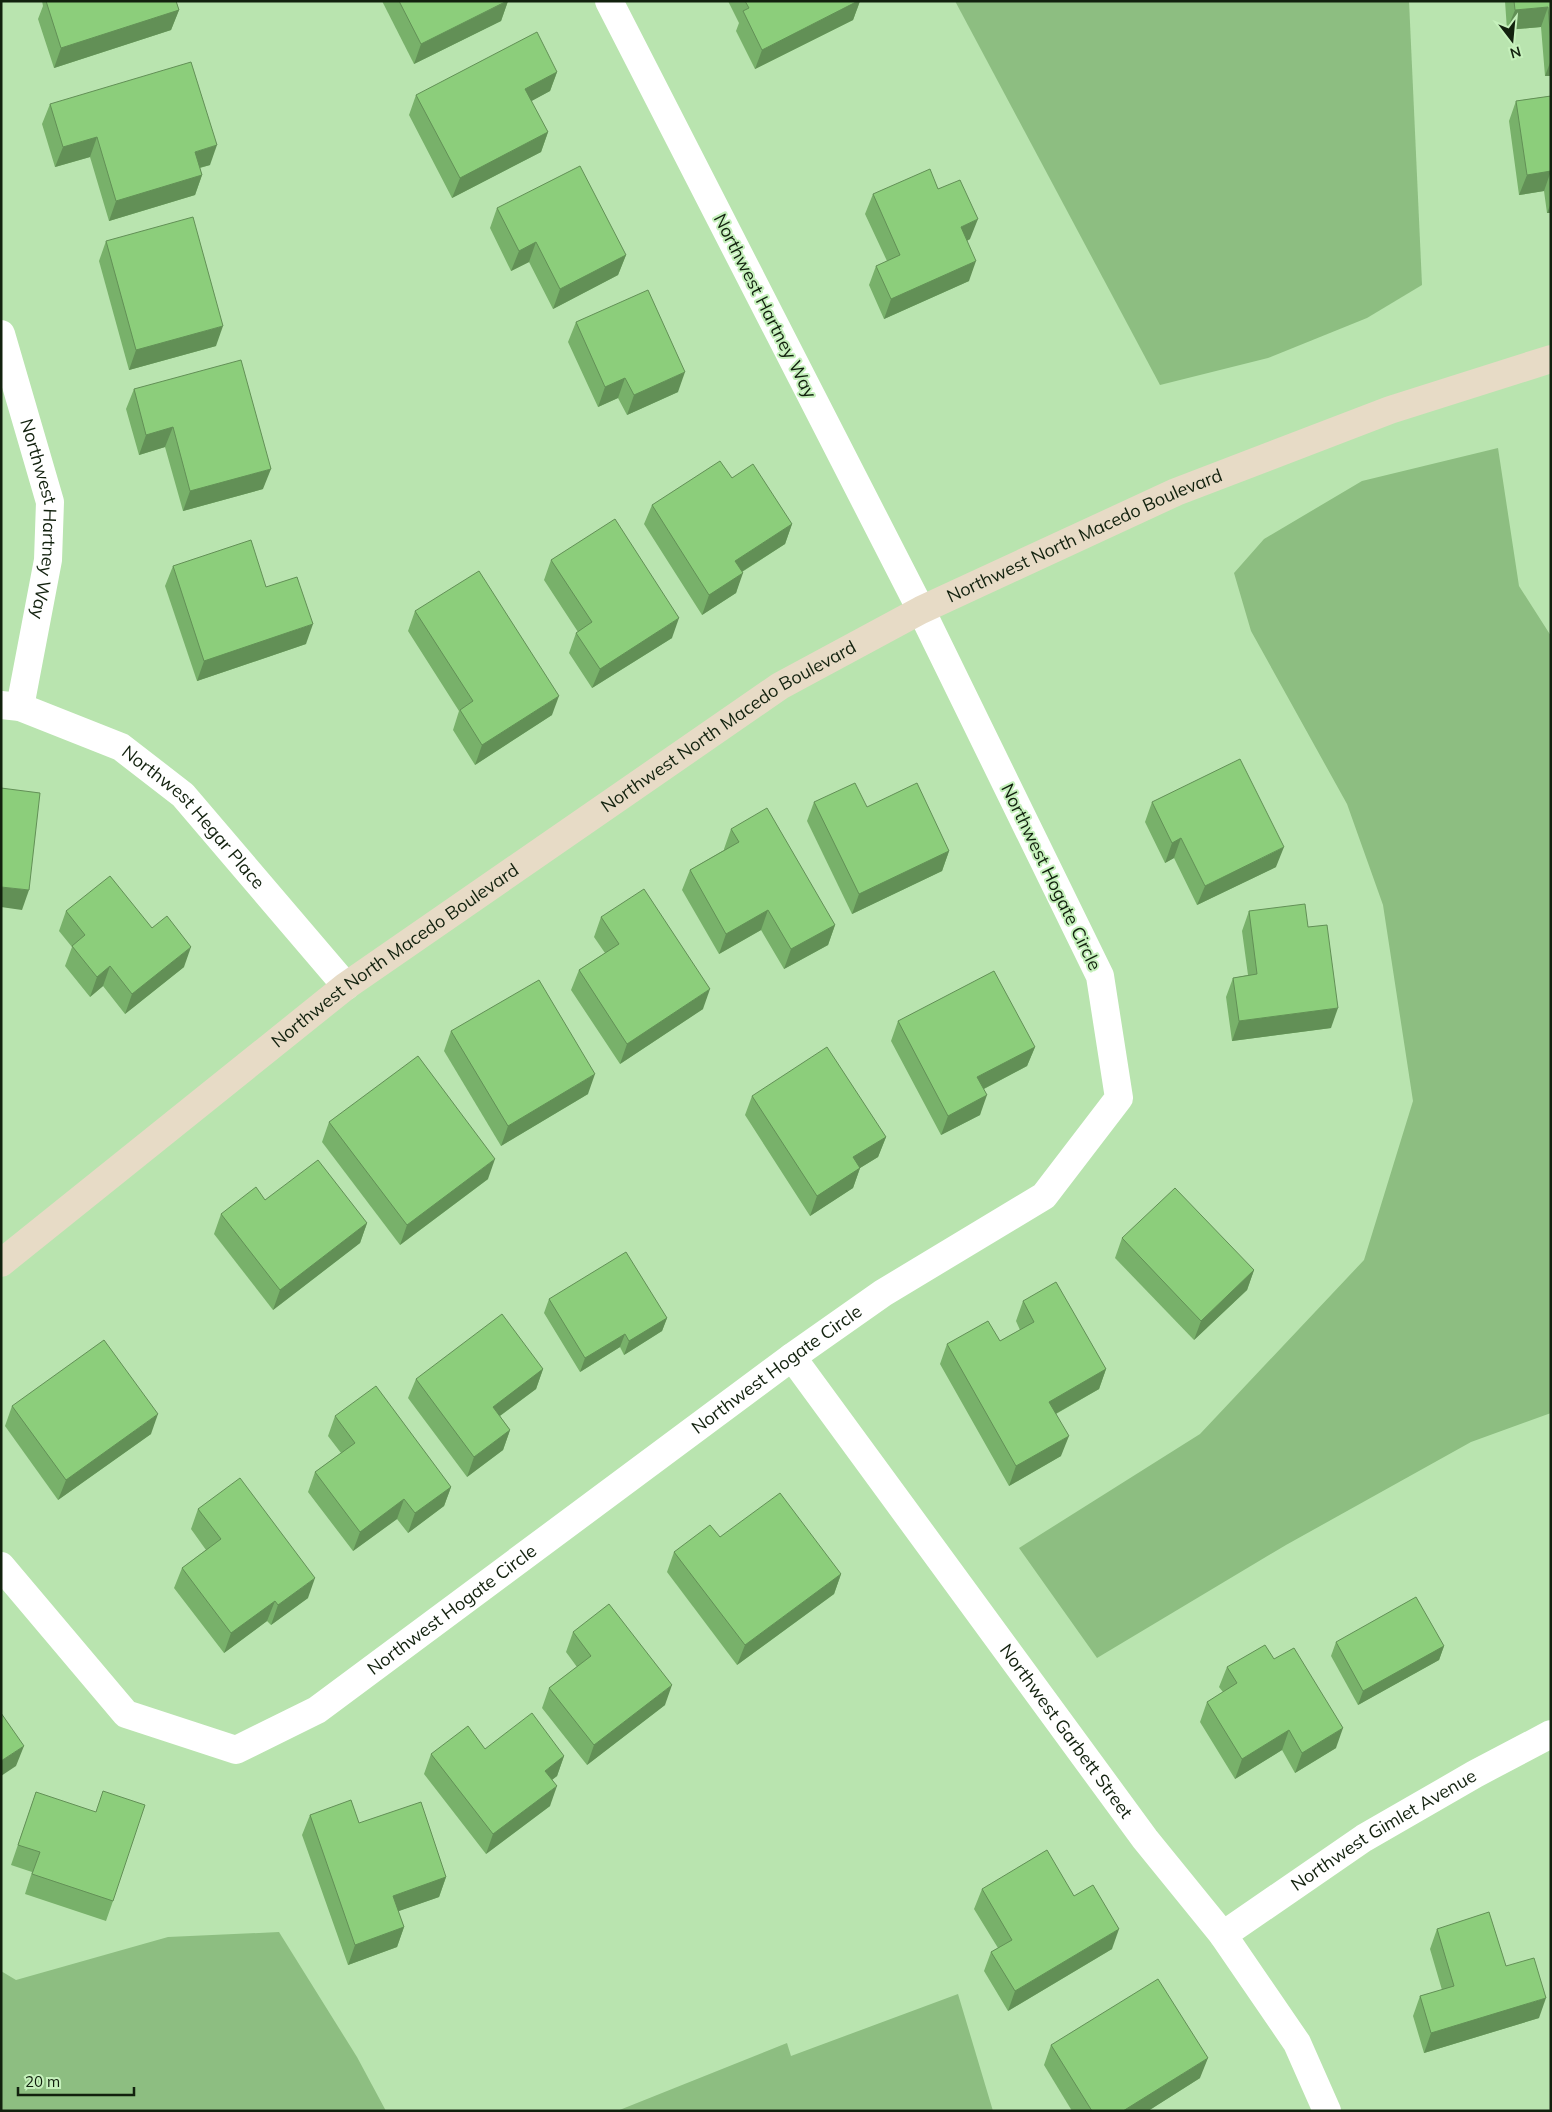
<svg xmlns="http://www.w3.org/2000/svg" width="1552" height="2112" font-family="Mulish,sans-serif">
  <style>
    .green { fill: #8dbe81 }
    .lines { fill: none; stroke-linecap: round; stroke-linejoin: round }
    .street { stroke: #fff; stroke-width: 28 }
    .secondary { stroke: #e7dbc6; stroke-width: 28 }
    .wall { fill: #78b16a }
    .shaded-wall { fill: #629056 }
    .building { fill: #8cce7b; stroke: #629056 }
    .labels { text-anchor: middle; stroke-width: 4; stroke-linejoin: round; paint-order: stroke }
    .street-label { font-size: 18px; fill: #12210e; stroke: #c6f1bc }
  </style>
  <rect width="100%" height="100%" fill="#b9e4af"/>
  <!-- green -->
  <g class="green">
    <path d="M 955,1 L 1409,1 L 1422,285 L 1367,318 L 1268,358 L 1160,385 Z"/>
    <path d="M 1498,448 L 1519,586 L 1551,636 L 1551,1413 L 1471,1442 L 1286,1545 L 1097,1658 L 1019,1548 L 1200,1434 L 1364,1260 L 1413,1101 L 1383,905 L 1347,804 L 1251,631 L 1234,573 L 1264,539 L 1362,481 Z"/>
    <path d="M 279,1932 L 357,2057 L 386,2111 L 1,2111 L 1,1971 L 16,1980 L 168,1937 Z"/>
    <path d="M 958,1994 L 993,2111 L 617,2111 L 787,2043 L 791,2056 Z"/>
  </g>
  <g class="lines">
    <!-- street -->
    <g class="street">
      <path id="s1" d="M 1,334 L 50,502 L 48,560 L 20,707"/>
      <path id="s2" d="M 1,705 L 20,707 L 121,747 L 183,795 L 346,986"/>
      <path id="s3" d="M 792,1357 L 1145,1839 L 1223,1935 L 1297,2043 L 1327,2111"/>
      <path id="s4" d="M 1,1566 L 126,1714 L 236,1750 L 317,1710 L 792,1357 L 883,1293 L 1044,1196 L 1119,1098 L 1100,976 L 921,610 L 609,1"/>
      <path id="s5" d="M 1223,1935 L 1364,1838 L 1475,1774 L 1551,1734"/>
    </g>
    <!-- secondary -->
    <path class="secondary" id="s6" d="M 1,1263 L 346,986 L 780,686 L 921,610 L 1176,492 L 1390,410 L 1551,359"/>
  </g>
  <!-- wall -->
  <g class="wall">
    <path d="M 42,1 L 176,1 L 179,10 L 171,30 L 54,68 L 38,19 L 43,6 Z"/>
    <path d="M 382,1 L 508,1 L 501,21 L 414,64 Z"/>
    <path d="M 728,1 L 860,1 L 853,20 L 755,69 L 736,31 L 739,23 Z"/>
    <path d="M 1505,1 L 1551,1 L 1551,76 L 1545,76 L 1541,27 L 1507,30 Z"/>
    <path d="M 557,72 L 550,91 L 531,101 L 548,132 L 541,152 L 452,198 L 409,115 L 416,95 Z"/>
    <path d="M 1551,96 L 1551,213 L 1547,213 L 1544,191 L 1519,195 L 1509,121 L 1516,101 Z"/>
    <path d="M 50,104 L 210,165 L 200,168 L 202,175 L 195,195 L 109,221 L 90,157 L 55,167 L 42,124 Z"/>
    <path d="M 938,189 L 970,239 L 967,241 L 969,281 L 884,319 L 869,285 L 876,266 L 887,261 L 865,214 L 873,194 Z"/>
    <path d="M 497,208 L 626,255 L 618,275 L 553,309 L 529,262 L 511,271 L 490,228 Z"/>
    <path d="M 106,241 L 216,346 L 129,370 L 99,261 Z"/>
    <path d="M 576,322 L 678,392 L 627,415 L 618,398 L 598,407 L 568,342 Z"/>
    <path d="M 134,389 L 263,489 L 183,511 L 165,447 L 139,455 L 126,409 Z"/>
    <path d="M 732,478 L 792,524 L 785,544 L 742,572 L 736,593 L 702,615 L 644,524 L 652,505 Z"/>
    <path d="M 551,560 L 672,638 L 592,688 L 569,653 L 576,633 L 578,632 L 544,580 Z"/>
    <path d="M 173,566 L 266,587 L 306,644 L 197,681 L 165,586 Z"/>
    <path d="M 415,611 L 552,715 L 475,765 L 453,730 L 459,711 L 408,631 Z"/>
    <path d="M 814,802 L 867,807 L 949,851 L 942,871 L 852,914 L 807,821 Z"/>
    <path d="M 1152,802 L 1276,867 L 1197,905 L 1174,858 L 1165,863 L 1145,822 Z"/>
    <path d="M 731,829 L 835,925 L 828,945 L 784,969 L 761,930 L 719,954 L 682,890 L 690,870 L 724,850 L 724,849 Z"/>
    <path d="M 66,911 L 152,928 L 184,967 L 125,1014 L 103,986 L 90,997 L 65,966 L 72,947 L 59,931 Z"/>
    <path d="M 1249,911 L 1308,927 L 1331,1028 L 1232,1041 L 1226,997 L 1233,978 L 1248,975 L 1242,931 Z"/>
    <path d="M 601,917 L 703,1009 L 620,1064 L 571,990 L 579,970 L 605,953 L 594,937 Z"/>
    <path d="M 898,1021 L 1035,1047 L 1027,1066 L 984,1089 L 980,1115 L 941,1135 L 891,1041 Z"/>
    <path d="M 451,1031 L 588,1094 L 501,1146 L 444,1051 Z"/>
    <path d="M 752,1096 L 886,1137 L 878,1157 L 860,1168 L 853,1188 L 810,1216 L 745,1115 Z"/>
    <path d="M 329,1122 L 488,1179 L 400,1245 L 322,1142 Z"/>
    <path d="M 265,1200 L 367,1223 L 360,1243 L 273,1310 L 214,1234 L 221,1214 Z"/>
    <path d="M 1122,1238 L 1254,1270 L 1247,1290 L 1194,1340 L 1115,1258 Z"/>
    <path d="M 549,1299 L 667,1318 L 662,1331 L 624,1355 L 620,1347 L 580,1372 L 544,1313 Z"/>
    <path d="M 1023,1301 L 1106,1369 L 1099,1389 L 1056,1414 L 1061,1456 L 1009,1486 L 940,1364 L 947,1344 L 1000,1341 L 1020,1330 L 1016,1321 Z"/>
    <path d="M 543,1369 L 536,1389 L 500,1416 L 510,1430 L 503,1450 L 467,1477 L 408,1398 L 416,1379 Z"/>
    <path d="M 12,1406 L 151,1434 L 58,1500 L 5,1426 Z"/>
    <path d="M 335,1416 L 451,1487 L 444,1506 L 408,1533 L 397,1519 L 353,1551 L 308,1492 L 315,1472 L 341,1453 L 328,1436 Z"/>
    <path d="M 198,1509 L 308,1598 L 271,1625 L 267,1621 L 224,1653 L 174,1588 L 182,1568 L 206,1550 L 191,1529 Z"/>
    <path d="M 720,1537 L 841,1574 L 834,1594 L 737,1665 L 667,1572 L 674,1552 Z"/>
    <path d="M 573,1632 L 665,1705 L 587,1765 L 542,1708 L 549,1688 L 577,1667 L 566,1652 Z"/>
    <path d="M 1336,1642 L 1444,1646 L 1439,1660 L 1358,1705 L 1331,1656 Z"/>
    <path d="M 1274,1659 L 1336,1748 L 1295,1773 L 1282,1750 L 1235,1779 L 1200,1722 L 1207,1702 L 1223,1692 L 1219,1687 L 1227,1667 Z"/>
    <path d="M 485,1749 L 564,1756 L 557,1776 L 552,1780 L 550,1806 L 486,1854 L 424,1774 L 431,1754 Z"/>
    <path d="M 36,1792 L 113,1901 L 106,1921 L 25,1894 L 32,1872 L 11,1865 Z"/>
    <path d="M 310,1815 L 359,1823 L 446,1877 L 439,1897 L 398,1911 L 404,1927 L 397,1947 L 348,1965 L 302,1835 Z"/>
    <path d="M 982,1889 L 1074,1896 L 1112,1949 L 1008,2011 L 984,1971 L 991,1952 L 998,1948 L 974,1909 Z"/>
    <path d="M 1437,1929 L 1506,1966 L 1539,2018 L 1424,2053 L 1413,2016 L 1420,1996 L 1442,1990 L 1430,1949 Z"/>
    <path d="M 1051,2045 L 1200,2078 L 1148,2111 L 1072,2111 L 1044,2065 Z"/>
  </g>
  <!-- shaded-wall -->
  <g class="shaded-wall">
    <path d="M 508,1 L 501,21 L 414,64 L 421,44 Z"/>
    <path d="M 858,1 L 860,1 L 853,20 L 755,69 L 762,50 Z"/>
    <path d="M 1548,7 L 1541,27 L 1507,30 L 1515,10 Z"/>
    <path d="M 179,10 L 171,30 L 54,68 L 61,48 Z"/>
    <path d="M 1551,60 L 1551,76 L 1545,76 Z"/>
    <path d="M 557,72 L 550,91 L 517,109 L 525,89 Z"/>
    <path d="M 548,132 L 541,152 L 452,198 L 460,178 Z"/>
    <path d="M 97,137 L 90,157 L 55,167 L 63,147 Z"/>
    <path d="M 217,145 L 210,165 L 187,171 L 195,152 Z"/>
    <path d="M 1551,171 L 1544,191 L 1519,195 L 1527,175 Z"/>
    <path d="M 202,175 L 195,195 L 109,221 L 116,201 Z"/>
    <path d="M 1551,203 L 1551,213 L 1547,213 Z"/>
    <path d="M 978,219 L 970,239 L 953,247 L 961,227 Z"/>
    <path d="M 536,242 L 529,262 L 511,271 L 519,251 Z"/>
    <path d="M 626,255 L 618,275 L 553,309 L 560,289 Z"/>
    <path d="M 976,261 L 969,281 L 884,319 L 891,299 Z"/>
    <path d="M 223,326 L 216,346 L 129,370 L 136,350 Z"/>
    <path d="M 685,372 L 678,392 L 627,415 L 634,395 Z"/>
    <path d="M 625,378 L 618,398 L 598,407 L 605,387 Z"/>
    <path d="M 173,427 L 165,447 L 139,455 L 146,435 Z"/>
    <path d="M 271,469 L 263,489 L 183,511 L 190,491 Z"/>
    <path d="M 792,524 L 785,544 L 727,581 L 735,561 Z"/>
    <path d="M 743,573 L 736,593 L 702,615 L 709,595 Z"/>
    <path d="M 679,618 L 672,638 L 592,688 L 600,669 Z"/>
    <path d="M 313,624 L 306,644 L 197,681 L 204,661 Z"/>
    <path d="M 559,696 L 552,715 L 475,765 L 482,745 Z"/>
    <path d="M 1181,838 L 1174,858 L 1165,863 L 1172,843 Z"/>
    <path d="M 1284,847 L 1276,867 L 1197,905 L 1205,886 Z"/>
    <path d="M 949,851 L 942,871 L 852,914 L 859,894 Z"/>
    <path d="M 1,887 L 29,890 L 22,910 L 1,907 Z"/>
    <path d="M 768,910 L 761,930 L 719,954 L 726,934 Z"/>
    <path d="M 835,925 L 828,945 L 784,969 L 791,949 Z"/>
    <path d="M 191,947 L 184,967 L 125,1014 L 132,994 Z"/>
    <path d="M 110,966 L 103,986 L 90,997 L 97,977 Z"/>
    <path d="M 710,989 L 703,1009 L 620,1064 L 627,1044 Z"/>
    <path d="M 1338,1008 L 1331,1028 L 1232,1041 L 1239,1021 Z"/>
    <path d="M 1035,1047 L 1027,1066 L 970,1096 L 977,1077 Z"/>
    <path d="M 595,1074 L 588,1094 L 501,1146 L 508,1126 Z"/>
    <path d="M 987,1095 L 980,1115 L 941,1135 L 948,1116 Z"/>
    <path d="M 886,1137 L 878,1157 L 860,1168 L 853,1188 L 810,1216 L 817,1196 L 853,1157 Z"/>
    <path d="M 495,1159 L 488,1179 L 400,1245 L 407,1225 Z"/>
    <path d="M 367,1223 L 360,1243 L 273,1310 L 280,1290 Z"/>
    <path d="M 1254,1270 L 1247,1290 L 1194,1340 L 1201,1321 Z"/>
    <path d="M 667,1318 L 662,1331 L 624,1355 L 629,1341 Z"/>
    <path d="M 625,1334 L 620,1347 L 580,1372 L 585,1358 Z"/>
    <path d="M 543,1369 L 536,1389 L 486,1426 L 493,1407 Z"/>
    <path d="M 1106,1369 L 1099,1389 L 1041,1422 L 1049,1402 Z"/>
    <path d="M 158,1414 L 151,1434 L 58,1500 L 66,1480 Z"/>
    <path d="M 510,1430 L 503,1450 L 467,1477 L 474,1457 Z"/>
    <path d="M 1069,1436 L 1061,1456 L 1009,1486 L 1016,1466 Z"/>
    <path d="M 451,1487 L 444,1506 L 408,1533 L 415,1513 Z"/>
    <path d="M 404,1499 L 397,1519 L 353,1551 L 360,1532 Z"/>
    <path d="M 841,1574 L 834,1594 L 737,1665 L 745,1645 Z"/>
    <path d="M 315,1578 L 308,1598 L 271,1625 L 278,1605 Z"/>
    <path d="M 275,1601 L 267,1621 L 224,1653 L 231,1633 Z"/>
    <path d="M 1444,1646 L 1439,1660 L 1358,1705 L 1363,1691 Z"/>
    <path d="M 672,1685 L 665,1705 L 587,1765 L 594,1745 Z"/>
    <path d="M 1343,1728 L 1336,1748 L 1295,1773 L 1302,1753 Z"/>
    <path d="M 1289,1730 L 1282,1750 L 1235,1779 L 1242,1759 Z"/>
    <path d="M 24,1746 L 16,1766 L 1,1776 L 1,1761 Z"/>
    <path d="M 564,1756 L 557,1776 L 538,1790 L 545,1771 Z"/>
    <path d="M 557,1786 L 550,1806 L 486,1854 L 493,1834 Z"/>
    <path d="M 446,1877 L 439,1897 L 385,1916 L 393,1896 Z"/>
    <path d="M 404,1927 L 397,1947 L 348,1965 L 355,1945 Z"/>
    <path d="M 1119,1929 L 1112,1949 L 1008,2011 L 1015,1991 Z"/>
    <path d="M 1546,1998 L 1539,2018 L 1424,2053 L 1431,2033 Z"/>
    <path d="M 1208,2058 L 1200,2078 L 1148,2111 L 1123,2111 Z"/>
  </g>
  <!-- building -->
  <g class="building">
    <path d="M 46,1 L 176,1 L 179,10 L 61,48 Z"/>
    <path d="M 399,1 L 507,1 L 421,44 Z"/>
    <path d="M 745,1 L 858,1 L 762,50 L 743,11 L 749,8 Z"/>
    <path d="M 1514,1 L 1551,1 L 1551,42 L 1548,7 L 1515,10 Z"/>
    <path d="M 537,32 L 557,72 L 525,89 L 548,132 L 460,178 L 416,95 Z"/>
    <path d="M 191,62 L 217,145 L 195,152 L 202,175 L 116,201 L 97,137 L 63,147 L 50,104 Z"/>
    <path d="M 1551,96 L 1551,171 L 1527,175 L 1516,101 Z"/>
    <path d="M 580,166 L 626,255 L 560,289 L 536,242 L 519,251 L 497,208 Z"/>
    <path d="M 930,169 L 938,189 L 960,180 L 978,219 L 961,227 L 976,261 L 891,299 L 876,266 L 900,255 L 873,194 Z"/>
    <path d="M 193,217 L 223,326 L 136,350 L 106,241 Z"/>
    <path d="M 648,290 L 685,372 L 634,395 L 625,378 L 605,387 L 576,322 Z"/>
    <path d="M 241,360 L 271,469 L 190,491 L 173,427 L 146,435 L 134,389 Z"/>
    <path d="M 720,461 L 732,478 L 753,464 L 792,524 L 735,561 L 743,573 L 709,595 L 652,505 Z"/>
    <path d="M 615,519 L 679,618 L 600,669 L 576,633 L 592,622 L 551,560 Z"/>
    <path d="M 251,540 L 266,587 L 297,577 L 313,624 L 204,661 L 173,566 Z"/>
    <path d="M 479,571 L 559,696 L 482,745 L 460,710 L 473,701 L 415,611 Z"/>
    <path d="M 1240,759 L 1284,847 L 1205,886 L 1181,838 L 1172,843 L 1152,802 Z"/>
    <path d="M 855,783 L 867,807 L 917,783 L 949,851 L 859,894 L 814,802 Z"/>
    <path d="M 1,788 L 40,793 L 29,890 L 1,887 Z"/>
    <path d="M 767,808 L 835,925 L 791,949 L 768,910 L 726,934 L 690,870 L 739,842 L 731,829 Z"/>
    <path d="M 110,876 L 152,928 L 167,916 L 191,947 L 132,994 L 110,966 L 97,977 L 72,946 L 85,935 L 66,911 Z"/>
    <path d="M 644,889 L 710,989 L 627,1044 L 579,970 L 619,944 L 601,917 Z"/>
    <path d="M 1305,904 L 1308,927 L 1327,925 L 1338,1008 L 1239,1021 L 1233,978 L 1257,974 L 1249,911 Z"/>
    <path d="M 994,971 L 1035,1047 L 977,1077 L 987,1095 L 948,1116 L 898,1021 Z"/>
    <path d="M 539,980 L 595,1074 L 508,1126 L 451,1031 Z"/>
    <path d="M 827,1047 L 886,1137 L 853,1157 L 860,1168 L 817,1196 L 752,1096 Z"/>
    <path d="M 418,1056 L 495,1159 L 407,1225 L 329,1122 Z"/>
    <path d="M 318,1160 L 367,1223 L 280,1290 L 221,1214 L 256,1187 L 265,1200 Z"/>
    <path d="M 1175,1188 L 1254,1270 L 1201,1321 L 1122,1238 Z"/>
    <path d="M 626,1252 L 667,1318 L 629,1341 L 625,1334 L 585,1358 L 549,1299 Z"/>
    <path d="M 1056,1282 L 1106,1369 L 1049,1402 L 1069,1436 L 1016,1466 L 947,1344 L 988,1321 L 1000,1341 L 1034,1322 L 1023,1301 Z"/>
    <path d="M 502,1314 L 543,1369 L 493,1407 L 510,1430 L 474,1457 L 416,1379 Z"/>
    <path d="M 104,1340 L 158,1414 L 66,1480 L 12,1406 Z"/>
    <path d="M 376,1386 L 451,1487 L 415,1513 L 404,1499 L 360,1532 L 315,1472 L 355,1443 L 335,1416 Z"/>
    <path d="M 240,1478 L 315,1578 L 278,1605 L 275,1601 L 231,1633 L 182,1568 L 221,1539 L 198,1509 Z"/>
    <path d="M 780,1493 L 841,1574 L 745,1645 L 674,1552 L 710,1525 L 720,1537 Z"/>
    <path d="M 1416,1597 L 1444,1646 L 1363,1691 L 1336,1642 Z"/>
    <path d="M 609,1604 L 672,1685 L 594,1745 L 549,1688 L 591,1656 L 573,1632 Z"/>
    <path d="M 1265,1645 L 1274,1659 L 1294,1648 L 1343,1728 L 1302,1753 L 1289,1730 L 1242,1759 L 1207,1702 L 1237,1683 L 1227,1667 Z"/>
    <path d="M 1,1713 L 24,1746 L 1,1761 Z"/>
    <path d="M 532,1713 L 564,1756 L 545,1771 L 557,1786 L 493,1834 L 431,1754 L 468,1726 L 485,1749 Z"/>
    <path d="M 103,1791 L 145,1805 L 113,1901 L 32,1874 L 40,1852 L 18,1845 L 36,1792 L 96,1812 Z"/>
    <path d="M 351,1800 L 359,1823 L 421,1802 L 446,1877 L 393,1896 L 404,1927 L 355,1945 L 310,1815 Z"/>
    <path d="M 1047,1850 L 1074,1896 L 1093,1885 L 1119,1929 L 1015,1991 L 991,1952 L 1012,1940 L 982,1889 Z"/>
    <path d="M 1489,1912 L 1506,1966 L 1534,1958 L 1546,1998 L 1431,2033 L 1420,1996 L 1454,1986 L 1437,1929 Z"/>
    <path d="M 1158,1979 L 1208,2058 L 1123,2111 L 1092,2111 L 1051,2045 Z"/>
  </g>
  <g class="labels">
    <!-- street labels -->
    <g class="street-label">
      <text transform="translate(765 306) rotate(63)" y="6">Northwest Hartney Way</text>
      <text dy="6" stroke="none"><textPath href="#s1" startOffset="191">Northwest Hartney Way</textPath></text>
      <text dy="6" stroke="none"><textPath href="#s6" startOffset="1310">Northwest North Macedo Boulevard</textPath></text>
      <text dy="6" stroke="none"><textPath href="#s6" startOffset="905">Northwest North Macedo Boulevard</textPath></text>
      <text dy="6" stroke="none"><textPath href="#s2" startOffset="229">Northwest Hegar Place</textPath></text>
      <text transform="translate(1051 877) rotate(64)" y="6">Northwest Hogate Circle</text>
      <text dy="6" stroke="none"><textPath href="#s6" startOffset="500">Northwest North Macedo Boulevard</textPath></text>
      <text dy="6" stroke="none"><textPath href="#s4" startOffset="972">Northwest Hogate Circle</textPath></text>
      <text dy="6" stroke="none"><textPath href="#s4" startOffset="568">Northwest Hogate Circle</textPath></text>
      <text dy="6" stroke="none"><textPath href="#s3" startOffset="464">Northwest Garbett Street</textPath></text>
      <text dy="6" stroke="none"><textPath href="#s5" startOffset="192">Northwest Gimlet Avenue</textPath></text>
    </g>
  </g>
  <!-- border -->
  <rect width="1552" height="2112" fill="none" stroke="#12210e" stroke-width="5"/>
  <!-- north arrow -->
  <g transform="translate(1512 40) rotate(164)" stroke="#c6f1bc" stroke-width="4" paint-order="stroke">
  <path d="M0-4L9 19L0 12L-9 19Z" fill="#12210e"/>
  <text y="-8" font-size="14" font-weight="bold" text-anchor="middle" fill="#12210e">N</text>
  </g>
  <!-- scale -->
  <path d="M18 2087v8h116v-8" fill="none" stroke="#12210e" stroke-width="2.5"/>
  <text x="25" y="2087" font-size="15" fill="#12210e" stroke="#c6f1bc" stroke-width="4" paint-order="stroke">20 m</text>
</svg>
